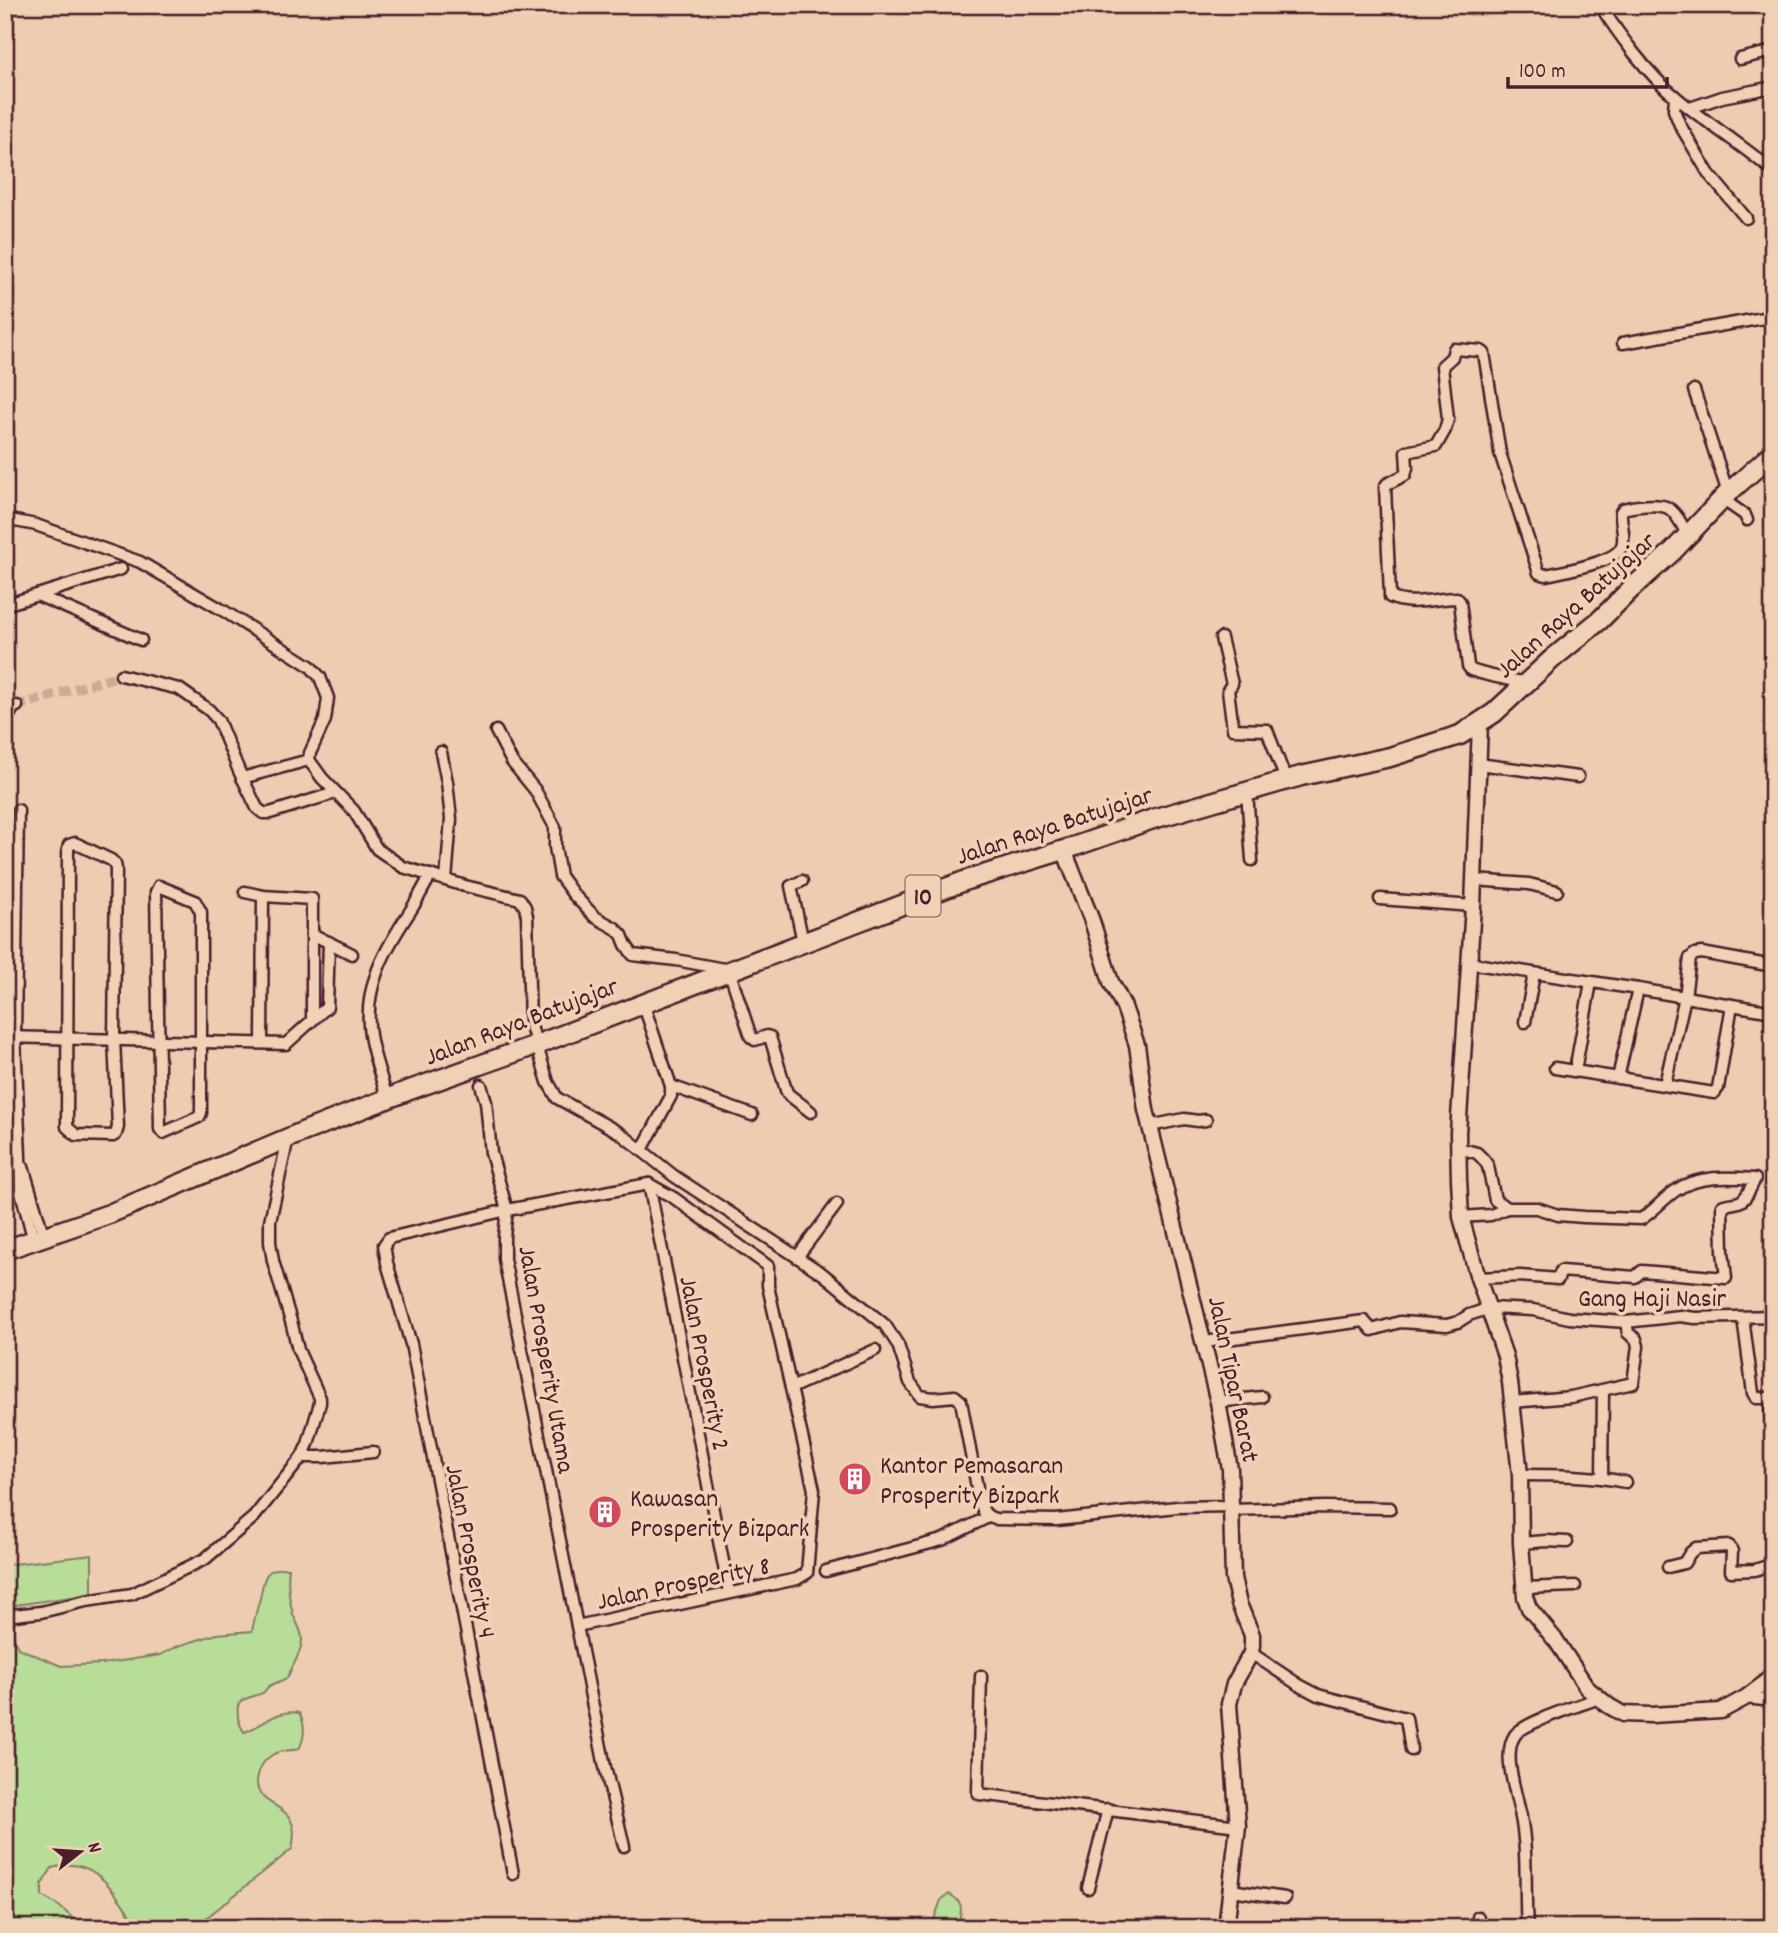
<svg xmlns="http://www.w3.org/2000/svg" width="1778" height="1933" font-family="Dekko,sans-serif">
  <style>
    .green { fill: #b7dd98; stroke: #807e62; stroke-width: 2 }
    .lines { fill: none; stroke-linecap: round; stroke-linejoin: round }
    .street-tunnel { stroke: #cda997; stroke-width: 10; stroke-dasharray: 10 5; stroke-linecap: butt }
    .street-casing { stroke: #4a1f2b; stroke-width: 15 }
    .secondary-casing { stroke: #4a1f2b; stroke-width: 19 }
    .highway-casing { stroke: #4a1f2b; stroke-width: 23 }
    .street { stroke: #efd2b6; stroke-width: 10 }
    .secondary { stroke: #efd2b6; stroke-width: 14 }
    .highway { stroke: #efd2b6; stroke-width: 18 }
    .labels { text-anchor: middle; stroke-width: 7; stroke-linejoin: round; paint-order: stroke }
    .shield { fill: #efd2b6; stroke: #7c5555; stroke-width: 2 }
    .shield-label { font-size: 24px; font-weight: bold; fill: #4a1f2b }
    .street-label { font-size: 26px; fill: #4a1f2b; stroke: #efd2b6 }
    .poi-label { font-size: 26px; fill: #4a1f2b; stroke: #efd2b6; text-anchor: start }
  </style>
  <rect width="100%" height="100%" fill="#eeccb2"/>
  <filter id="ink" filterUnits="userSpaceOnUse"><feTurbulence type="fractalNoise" baseFrequency=".0143" numOctaves="2"/><feDisplacementMap in="SourceGraphic" scale="14" xChannelSelector="R" yChannelSelector="G"/><feConvolveMatrix kernelMatrix="1 2 1 2 8 2 1 2 1" color-interpolation-filters="sRGB"/></filter>
  <g filter="url(#ink)">
    <!-- green -->
    <g class="green">
      <path d="M 92,1555 L 92,1594 L 16,1605 L 13,1634 L 18,1648 L 61,1666 L 102,1664 L 160,1655 L 178,1646 L 217,1634 L 252,1631 C 254,1621 256,1612 259,1602 C 265,1581 260,1567 289,1568 C 287,1583 289,1599 293,1614 C 296,1623 303,1631 302,1641 C 301,1654 292,1667 287,1678 L 269,1686 L 263,1693 L 245,1699 L 238,1705 C 237,1716 238,1723 244,1732 C 263,1726 277,1708 299,1713 C 306,1725 305,1737 299,1749 C 290,1751 279,1750 272,1755 C 259,1763 251,1785 263,1797 C 270,1804 284,1809 289,1817 C 296,1828 294,1837 292,1849 L 195,1927 L 139,1928 C 122,1905 103,1864 69,1865 C 64,1865 57,1867 52,1868 L 42,1884 L 42,1896 L 59,1906 L 74,1919 L 74,1928 L 5,1928 L 5,1565 Z"/>
      <path d="M 949,1894 C 967,1904 960,1911 958,1928 L 931,1928 L 941,1900 Z"/>
    </g>
    <g class="lines">
      <!-- street-tunnel -->
      <path class="street-tunnel" d="M 17,706 L 121,675"/>
      <defs>
        <g id="street">
          <path d="M 1600,5 C 1619,35 1649,76 1677,98 C 1708,124 1742,145 1773,171"/>
          <path d="M 1740,59 L 1773,51"/>
          <path d="M 1675,97 L 1674,110 L 1680,125 L 1709,174 L 1746,218"/>
          <path d="M 1690,108 L 1722,97 L 1773,87"/>
          <path d="M 1623,343 L 1769,317 L 1773,319"/>
          <path d="M 1694,390 L 1728,493"/>
          <path d="M 1722,499 L 1745,515 L 1747,520"/>
          <path d="M 5,519 L 36,525 L 140,562 L 224,611 L 310,666 L 320,677 L 328,698 L 325,720 L 310,753 L 309,760 L 322,778 L 354,811 L 377,849 L 403,867 L 465,886 L 520,899 L 525,907 L 527,916 L 530,1023 L 548,1082 L 557,1098 L 620,1133 L 674,1176 L 823,1274 L 885,1325 L 898,1345 L 910,1382 L 920,1396 L 933,1398 L 955,1396 L 961,1401 L 979,1498 C 982,1509 984,1517 996,1519 L 1057,1520 L 1177,1507 L 1232,1506"/>
          <path d="M 37,595 L 141,640"/>
          <path d="M 5,605 L 121,569"/>
          <path d="M 1221,638 L 1232,684 L 1228,690 L 1233,729 L 1267,730 L 1286,780"/>
          <path d="M 121,675 L 179,689 L 209,710 L 218,720 L 239,771 L 257,808 L 263,813 L 270,813 L 335,793"/>
          <path d="M 1527,683 C 1508,679 1490,677 1471,670 L 1468,666 L 1460,602 L 1457,598 C 1435,598 1411,607 1390,597 L 1390,595 L 1385,487 L 1387,484 L 1405,475 L 1407,468 L 1406,452 L 1436,446 L 1445,430 L 1448,419 L 1442,366 L 1452,357 L 1454,349 L 1481,351 L 1484,353 L 1500,453 L 1539,573 L 1546,575 C 1563,571 1616,563 1622,546 C 1626,535 1620,523 1621,512 L 1623,509 C 1633,506 1659,503 1668,508 C 1677,513 1683,527 1688,536"/>
          <path d="M 5,722 L 14,707 L 17,706"/>
          <path d="M 496,731 L 512,762 L 535,790 L 555,827 L 555,847 L 560,876 L 573,894 L 595,917 L 615,928 L 622,935 L 626,945 L 633,955 L 676,960 L 729,970 L 751,1037 L 755,1040 L 767,1036 L 770,1037 L 786,1090 L 788,1094 L 811,1112"/>
          <path d="M 441,752 L 447,782 L 451,819 L 446,880"/>
          <path d="M 1478,764 L 1578,777"/>
          <path d="M 242,778 L 309,760"/>
          <path d="M 1247,792 L 1252,860"/>
          <path d="M 18,810 L 15,1038 L 20,1156 L 21,1192 L 34,1241"/>
          <path d="M 75,843 L 111,860 L 115,864 L 116,869 L 114,1039 L 118,1127 L 116,1134 L 113,1136 L 76,1135 L 67,1127 L 68,849 L 69,845 Z"/>
          <path d="M 5,845 L 17,846"/>
          <path d="M 1474,880 L 1529,884 L 1557,891"/>
          <path d="M 802,881 L 791,886 L 803,942"/>
          <path d="M 159,886 L 195,901 L 201,912 L 201,1113 L 199,1117 L 163,1133 L 160,1129 L 156,892 Z"/>
          <path d="M 245,892 L 263,896 L 312,899 L 312,1019"/>
          <path d="M 1380,899 L 1473,906"/>
          <path d="M 312,934 L 352,954"/>
          <path d="M 1469,963 L 1638,989 L 1773,1012"/>
          <path d="M 1525,1022 L 1534,974"/>
          <path d="M 5,1037 L 286,1044 L 327,1007 L 329,942"/>
          <path d="M 262,1042 L 263,896"/>
          <path d="M 1555,1068 L 1714,1093 L 1718,1088 L 1732,1005"/>
          <path d="M 1575,1071 L 1591,982"/>
          <path d="M 1618,1078 L 1638,989"/>
          <path d="M 1665,1084 L 1685,997 L 1690,958 L 1695,954 L 1702,953 L 1773,966"/>
          <path d="M 481,1085 L 486,1102 L 491,1153 L 507,1210 L 504,1237 L 504,1259 L 605,1767 L 624,1846"/>
          <path d="M 671,1086 L 752,1115"/>
          <path d="M 387,1099 C 382,1078 373,1056 370,1035 C 363,988 384,951 409,913 C 417,901 423,888 431,875"/>
          <path d="M 1150,1126 L 1184,1119 L 1198,1121 L 1206,1120"/>
          <path d="M 1458,1148 L 1477,1153 L 1483,1159 L 1488,1166 L 1495,1200 L 1507,1208 L 1537,1208 L 1558,1215 L 1584,1217 L 1641,1219 C 1654,1211 1663,1199 1675,1191 C 1697,1175 1729,1177 1755,1179 C 1751,1186 1748,1197 1741,1201 C 1736,1204 1728,1203 1722,1206 L 1723,1251 L 1726,1278 L 1642,1271 L 1635,1277 L 1561,1271 L 1558,1279 L 1520,1276 L 1478,1278"/>
          <path d="M 642,1150 L 671,1096 L 671,1086 L 643,1003"/>
          <path d="M 23,1167 L 44,1237"/>
          <path d="M 649,1184 L 729,1592"/>
          <path d="M 1461,1217 L 1491,1215 L 1507,1208"/>
          <path d="M 797,1257 L 837,1204"/>
          <path d="M 1743,1318 L 1753,1393 L 1756,1398 L 1767,1398 L 1770,1402 L 1773,1442"/>
          <path d="M 1204,1342 L 1364,1321 L 1372,1330 L 1400,1322 L 1447,1325 L 1458,1322 L 1469,1315 L 1490,1308 L 1533,1310 L 1569,1318 L 1626,1322 L 1680,1316 L 1695,1318 L 1773,1316"/>
          <path d="M 791,1388 L 875,1350"/>
          <path d="M 1218,1402 L 1262,1397"/>
          <path d="M 1512,1402 L 1571,1397 L 1633,1383 L 1638,1346 L 1636,1339 L 1628,1333 L 1626,1322"/>
          <path d="M 302,1457 L 323,1457 L 373,1452"/>
          <path d="M 1520,1475 C 1555,1475 1590,1475 1625,1482"/>
          <path d="M 1602,1478 L 1603,1390"/>
          <path d="M 1232,1510 L 1325,1507 L 1390,1508"/>
          <path d="M 1521,1543 L 1546,1541 L 1567,1542"/>
          <path d="M 1668,1567 L 1684,1563 L 1690,1553 L 1696,1548 L 1729,1546 L 1732,1551 L 1731,1571 L 1755,1570 L 1773,1564"/>
          <path d="M 826,1571 L 942,1540 L 988,1517"/>
          <path d="M 1524,1588 L 1575,1586"/>
          <path d="M 5,1616 L 41,1612 L 86,1601 L 132,1594 L 205,1559 L 254,1517 L 302,1457 L 308,1444 L 320,1403 L 320,1398 L 298,1350 L 292,1325 L 273,1261 L 270,1242 L 270,1221 L 288,1138"/>
          <path d="M 577,1626 L 797,1579 L 807,1573 L 814,1490 L 768,1286 L 768,1266 L 674,1198 L 649,1184"/>
          <path d="M 1251,1653 L 1299,1685 L 1318,1695 L 1406,1718 L 1411,1750"/>
          <path d="M 981,1676 L 978,1792 L 979,1794 L 1238,1826"/>
          <path d="M 1745,1698 L 1773,1701"/>
          <path d="M 513,1874 L 411,1344 L 387,1263 L 384,1245 L 389,1238 L 507,1210 L 649,1184"/>
          <path d="M 1088,1888 L 1108,1809"/>
          <path d="M 1231,1890 L 1285,1898"/>
          <path d="M 1478,1917 L 1478,1928"/>
          <path d="M 1527,1928 C 1524,1886 1529,1845 1518,1804 C 1514,1785 1503,1753 1515,1735 C 1524,1722 1581,1705 1599,1698"/>
        </g>
        <g id="secondary">
          <path d="M 1480,724 L 1473,906 L 1458,1133 L 1459,1179 L 1461,1217 L 1478,1278 L 1505,1356 L 1510,1382 L 1520,1475 L 1521,1543 L 1525,1597 L 1529,1608 L 1557,1642 L 1588,1689 L 1609,1706 L 1623,1714 L 1651,1715 L 1721,1711 L 1745,1698 L 1765,1683 L 1773,1673"/>
          <path d="M 1064,850 L 1092,921 L 1111,982 L 1124,1007 L 1137,1045 L 1146,1110 L 1218,1402 L 1230,1469 L 1233,1578 L 1239,1604 L 1252,1635 L 1252,1645 L 1251,1653 L 1234,1684 L 1229,1704 L 1238,1826 L 1226,1928"/>
        </g>
        <path id="highway" d="M 5,1250 L 109,1214 L 300,1133 L 407,1091 L 536,1045 L 967,880 L 1064,850 L 1153,819 L 1301,776 L 1390,757 L 1460,735 L 1494,713 L 1552,659 L 1600,620 L 1631,589 L 1673,551 L 1728,493 L 1773,453"/>
      </defs>
      <!-- street casing -->
      <use href="#street" class="street-casing"/>
      <!-- secondary casing -->
      <use href="#secondary" class="secondary-casing"/>
      <!-- highway casing -->
      <use href="#highway" class="highway-casing"/>
      <!-- street -->
      <use href="#street" class="street"/>
      <!-- secondary -->
      <use href="#secondary" class="secondary"/>
      <!-- highway -->
      <use href="#highway" class="highway"/>
    </g>
  </g>
  <!-- icons -->
  <defs>
    <symbol id="building-disc" viewBox="-11 -11 22 22"><circle r="9.5" fill="#d1495b" stroke="#efd2b6"/><path d="M-4-6H4V6H1V3H-1V6H-4ZM-2.5-4.3h1.7v1.8h-1.7ZM.8-4.3h1.7v1.8H.8ZM-2.5-1h1.7V.8h-1.7ZM.8-1h1.7V.8H.8Z" fill="#fff"/></symbol>
  </defs>
  <g fill-rule="evenodd">
    <use href="#building-disc" x="836" y="1460" width="38" height="38"/>
    <use href="#building-disc" x="586" y="1493" width="38" height="38"/>
  </g>
  <g class="labels">
    <!-- shield labels -->
    <rect class="shield" x="905.5" y="875.5" width="35" height="41" rx="5"/>
    <g class="shield-label">
      <text x="923" y="904">10</text>
    </g>
    <!-- street labels -->
    <g class="street-label">
      <text transform="translate(1575 604) rotate(-42)" y="9">Jalan Raya Batujajar</text>
      <text transform="translate(1054 824) rotate(-18)" y="9">Jalan Raya Batujajar</text>
      <text transform="translate(521 1020) rotate(-21)" y="9">Jalan Raya Batujajar</text>
      <text x="1652" y="1306">Gang Haji Nasir</text>
      <text transform="translate(548 1359) rotate(80)" y="9">Jalan Prosperity Utama</text>
      <text transform="translate(706 1363) rotate(79)" y="9">Jalan Prosperity 2</text>
      <text transform="translate(1235 1379) rotate(78)" y="9">Jalan Tipar Barat</text>
      <text transform="translate(472 1551) rotate(79)" y="9">Jalan Prosperity 4</text>
      <text transform="translate(683 1582) rotate(-12)" y="9">Jalan Prosperity 8</text>
    </g>
    <!-- poi labels -->
    <g class="poi-label">
      <text x="880" y="1473">Kantor Pemasaran<tspan x="880" dy="30">Prosperity Bizpark</tspan></text>
      <text x="630" y="1506">Kawasan<tspan x="630" dy="30">Prosperity Bizpark</tspan></text>
    </g>
  </g>
  <!-- margin -->
  <rect width="1778" height="1933" fill="none" stroke="#efd2b6" stroke-width="28"/>
  <rect x="14" y="14" width="1750" height="1905" fill="none" stroke="#4a1f2b" stroke-width="2.5" filter="url(#ink)"/>
  <!-- north arrow -->
  <g transform="translate(80 1852) rotate(73)" stroke="#efd2b6" stroke-width="5" paint-order="stroke">
  <path d="M0-5L12 26L0 18L-12 26Z" fill="#4a1f2b"/>
  <text y="-10" font-size="19" font-weight="bold" text-anchor="middle" fill="#4a1f2b">N</text>
  </g>
  <!-- scale -->
  <path d="M1508 77v10h159v-10" fill="none" stroke="#4a1f2b" stroke-width="3.5"/>
  <text x="1519" y="77" font-size="21" fill="#4a1f2b" stroke="#efd2b6" stroke-width="5" paint-order="stroke">100 m</text>
</svg>
